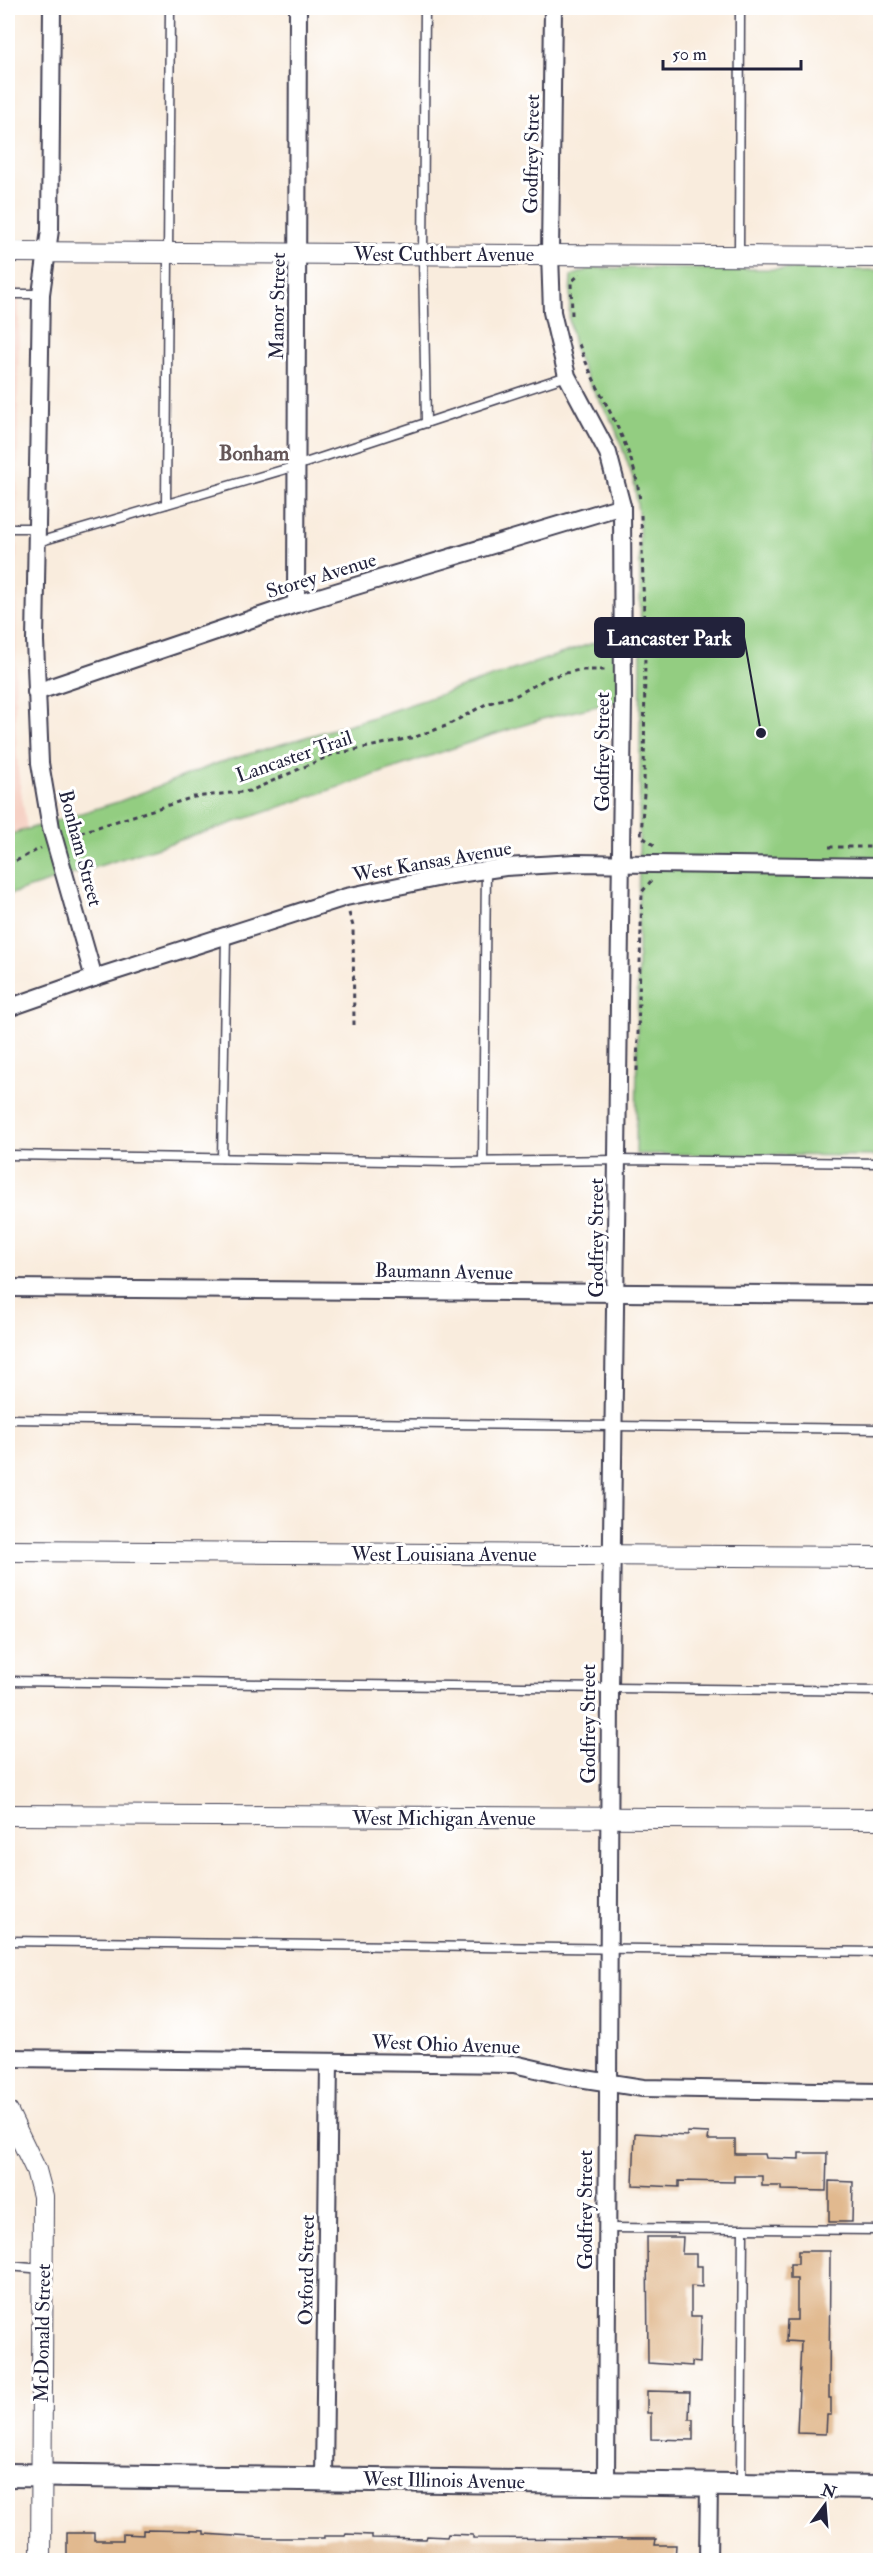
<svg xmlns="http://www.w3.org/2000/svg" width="888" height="2568" font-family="'IM FELL Double Pica',serif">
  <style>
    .built { fill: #f6d1c5 }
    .green { fill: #93cd81; stroke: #5a785e; stroke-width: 1.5 }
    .building { fill: #e1b98f }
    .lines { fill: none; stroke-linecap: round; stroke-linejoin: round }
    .service-casing { stroke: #424053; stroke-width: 11 }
    .minor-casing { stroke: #424053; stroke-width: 20 }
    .tertiary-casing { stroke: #424053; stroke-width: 22 }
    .secondary-casing { stroke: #424053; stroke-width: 26 }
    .path { stroke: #424053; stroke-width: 3; stroke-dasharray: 4.5 4.5; stroke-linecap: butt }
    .service { stroke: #fff; stroke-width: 8 }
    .minor { stroke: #fff; stroke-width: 16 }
    .tertiary { stroke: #fff; stroke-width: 20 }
    .secondary { stroke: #fff; stroke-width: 22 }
    .labels { text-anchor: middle; stroke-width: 6; stroke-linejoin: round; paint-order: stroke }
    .street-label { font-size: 20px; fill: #22223b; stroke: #fff }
    .neighbourhood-label { font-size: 21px; font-weight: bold; fill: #655758; stroke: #fff }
    .leader { fill: none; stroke: #22223b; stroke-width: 2 }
    .callout-dot { fill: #22223b; stroke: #fff; stroke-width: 2 }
    .callout { fill: #22223b; stroke: #22223b; stroke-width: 2 }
    .callout-label { font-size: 21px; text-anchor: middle; font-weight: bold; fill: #fff }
  </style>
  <rect width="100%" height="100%" fill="#fff"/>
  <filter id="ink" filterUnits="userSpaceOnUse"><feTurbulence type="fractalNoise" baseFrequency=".0167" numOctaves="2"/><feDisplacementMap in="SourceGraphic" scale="12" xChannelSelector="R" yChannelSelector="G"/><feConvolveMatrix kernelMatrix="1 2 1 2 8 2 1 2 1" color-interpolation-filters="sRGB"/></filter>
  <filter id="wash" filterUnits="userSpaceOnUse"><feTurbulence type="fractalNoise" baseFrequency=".008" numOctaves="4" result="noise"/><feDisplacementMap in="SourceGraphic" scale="24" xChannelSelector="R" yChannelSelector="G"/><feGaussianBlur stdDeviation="1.35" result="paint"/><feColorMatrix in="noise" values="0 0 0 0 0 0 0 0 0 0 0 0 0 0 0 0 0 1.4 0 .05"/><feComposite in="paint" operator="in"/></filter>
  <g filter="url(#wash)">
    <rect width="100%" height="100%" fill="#f9ecdd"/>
    <!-- built -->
    <path class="built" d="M 8,278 L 16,284 L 19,294 L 15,721 L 18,771 L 27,829 L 8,835 Z"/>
    <!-- green -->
    <g class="green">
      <path d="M 593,268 L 880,270 L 880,1156 L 636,1154 L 641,644 L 639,520 L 634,481 L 614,425 L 589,383 L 575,351 L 569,319 L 571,276 Z"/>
      <path d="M 620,634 L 623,700 L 546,718 L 486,737 L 218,828 L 8,895 L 8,835 L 118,802 L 218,763 L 367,719 Z"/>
    </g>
    <g id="blocks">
      <!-- building -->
      <g class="building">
        <path d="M 687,2132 L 709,2133 L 708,2140 L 735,2140 L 735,2154 L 765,2154 L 766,2158 L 799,2159 L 799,2153 L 827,2153 L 826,2191 L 781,2190 L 781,2186 L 762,2186 L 762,2176 L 734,2176 L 734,2182 L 679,2181 L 679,2187 L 633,2185 L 635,2133 L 687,2136 Z"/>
        <path d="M 829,2181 L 853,2182 L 852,2222 L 829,2222 Z"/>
        <path d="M 647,2237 L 683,2237 L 682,2254 L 696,2254 L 696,2266 L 702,2266 L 702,2287 L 691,2286 L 691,2316 L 701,2316 L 700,2363 L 692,2362 L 692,2366 L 648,2363 Z"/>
        <path d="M 798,2251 L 830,2251 L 829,2398 L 831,2398 L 831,2415 L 827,2415 L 826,2434 L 797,2433 L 801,2342 L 786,2341 L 787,2320 L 797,2320 L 797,2279 L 790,2279 L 790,2264 L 798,2264 Z"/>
        <path d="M 647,2391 L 690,2392 L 689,2419 L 693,2419 L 693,2440 L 651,2439 L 651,2413 L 647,2413 Z"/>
        <path d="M 143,2530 L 204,2531 L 204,2534 L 268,2538 L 324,2538 L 324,2536 L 345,2536 L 346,2534 L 372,2535 L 372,2538 L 426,2539 L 427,2536 L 447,2537 L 448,2534 L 473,2535 L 473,2538 L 656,2539 L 655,2545 L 676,2545 L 675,2560 L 67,2560 L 67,2533 L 94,2533 L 94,2540 L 123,2540 L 123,2534 L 143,2535 Z"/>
      </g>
    </g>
  </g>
  <g filter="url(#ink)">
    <use href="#blocks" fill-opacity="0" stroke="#424053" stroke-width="1.5"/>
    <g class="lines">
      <defs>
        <g id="service">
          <path d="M 425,8 L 423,254 L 426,423"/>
          <path d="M 739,256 L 740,8"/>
          <path d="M 8,294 L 41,294"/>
          <path d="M 166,504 L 170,8"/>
          <path d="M 8,528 L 38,528"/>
          <path d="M 38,542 L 296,466 L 567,376"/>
          <path d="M 8,1155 L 452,1162 L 618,1160 L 880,1163"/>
          <path d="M 222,1158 L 226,936"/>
          <path d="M 483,1161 L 486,870"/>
          <path d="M 8,1419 L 880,1429"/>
          <path d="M 8,1681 L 880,1691"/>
          <path d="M 8,1941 L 880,1952"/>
          <path d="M 607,2228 L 880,2230"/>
          <path d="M 8,2266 L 43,2269"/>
          <path d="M 741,2484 L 743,2229"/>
        </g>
        <g id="minor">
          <path d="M 52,8 L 50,230 L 41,294 L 35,641 L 40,763 L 51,828 L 94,978"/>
          <path d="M 553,8 L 550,254 L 552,312 L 567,376 L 608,453 L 622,506 L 623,700 L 610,1689 L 606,2483"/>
          <path d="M 296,604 L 298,8"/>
          <path d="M 36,692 L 296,604 L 622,506"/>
          <path d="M 8,1008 L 94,978 L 346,897 L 451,875 L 505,867 L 575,863 L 880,867"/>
          <path d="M 8,1288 L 880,1295"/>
          <path d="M 8,2058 L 514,2064 L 566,2076 L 643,2088 L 880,2092"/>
          <path d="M 324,2479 L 329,2062"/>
          <path d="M 708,2560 L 709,2484"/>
        </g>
        <g id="tertiary">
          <path d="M 8,252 L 880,257"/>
          <path d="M 8,1551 L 880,1557"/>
          <path d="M 8,1815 L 880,1819"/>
          <path d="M 8,2112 L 36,2170 L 43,2196 L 41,2560"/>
        </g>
        <path id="secondary" d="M 8,2475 L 880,2487"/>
      </defs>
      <!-- service casing -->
      <use href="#service" class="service-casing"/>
      <!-- minor casing -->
      <use href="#minor" class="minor-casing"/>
      <!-- tertiary casing -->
      <use href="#tertiary" class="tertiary-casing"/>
      <!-- secondary casing -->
      <use href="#secondary" class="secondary-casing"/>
      <!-- path -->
      <g class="path">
        <path d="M 572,315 L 571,282 L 580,274"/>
        <path d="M 579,344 C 598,399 635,443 640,502"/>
        <path d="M 641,515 L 645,648 L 644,793 L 641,836 L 655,846"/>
        <path d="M 72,835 L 194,797 L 250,791 L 331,755 L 415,737 L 446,726 L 486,704 L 517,695 L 549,677 L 579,670 L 605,670"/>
        <path d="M 829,847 L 880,847"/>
        <path d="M 8,865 L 41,848"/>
        <path d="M 349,913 L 353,926 L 354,1025"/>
        <path d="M 637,1071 L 642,892 L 651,881"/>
      </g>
      <!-- service -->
      <use href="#service" class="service"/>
      <!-- minor -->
      <use href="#minor" class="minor"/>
      <!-- tertiary -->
      <use href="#tertiary" class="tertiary"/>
      <!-- secondary -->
      <use href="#secondary" class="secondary"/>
    </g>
  </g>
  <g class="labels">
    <!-- street labels -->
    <g class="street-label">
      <text transform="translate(531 154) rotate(-89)" y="7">Godfrey Street</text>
      <text x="444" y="261">West Cuthbert Avenue</text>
      <text transform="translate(277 306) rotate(-89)" y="7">Manor Street</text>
      <text transform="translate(321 575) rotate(-17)" y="7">Storey Avenue</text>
      <text transform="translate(602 752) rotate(-90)" y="7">Godfrey Street</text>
      <text transform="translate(294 756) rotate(-19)" y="7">Lancaster Trail</text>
      <text transform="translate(81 848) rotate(75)" y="7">Bonham Street</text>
      <text transform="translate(432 861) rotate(-10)" y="7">West Kansas Avenue</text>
      <text transform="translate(596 1238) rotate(-90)" y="7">Godfrey Street</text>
      <text transform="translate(444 1271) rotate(1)" y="7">Baumann Avenue</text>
      <text x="444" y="1561">West Louisiana Avenue</text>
      <text transform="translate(588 1724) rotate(-90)" y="7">Godfrey Street</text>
      <text x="444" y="1825">West Michigan Avenue</text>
      <text transform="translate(446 2044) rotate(2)" y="7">West Ohio Avenue</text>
      <text transform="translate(585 2210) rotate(-90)" y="7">Godfrey Street</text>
      <text transform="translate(306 2270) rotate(-89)" y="7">Oxford Street</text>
      <text transform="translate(42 2333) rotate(-89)" y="7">McDonald Street</text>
      <text transform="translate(444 2480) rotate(1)" y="7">West Illinois Avenue</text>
    </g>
    <!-- neighbourhood labels -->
    <g class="neighbourhood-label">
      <text x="254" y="460">Bonham</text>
    </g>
  </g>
  <!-- callouts -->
  <path class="leader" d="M761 733L744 637"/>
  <circle class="callout-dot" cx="761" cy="733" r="6"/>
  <rect class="callout" x="595" y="618" width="149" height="39" rx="6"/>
  <g class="callout-label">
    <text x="669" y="645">Lancaster Park</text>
  </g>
  <!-- margin -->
  <rect width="888" height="2568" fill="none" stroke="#fff" stroke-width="30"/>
  <!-- north arrow -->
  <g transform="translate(825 2505) rotate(16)" stroke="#ffffff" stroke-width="4.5" paint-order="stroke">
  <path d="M0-4.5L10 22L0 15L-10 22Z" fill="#22223b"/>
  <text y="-9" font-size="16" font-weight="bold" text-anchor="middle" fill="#22223b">N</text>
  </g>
  <!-- scale -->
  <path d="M663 60v9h138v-9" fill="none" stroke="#22223b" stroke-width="3"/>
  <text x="672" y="60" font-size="18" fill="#22223b" stroke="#ffffff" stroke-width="4.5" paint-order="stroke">50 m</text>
</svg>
